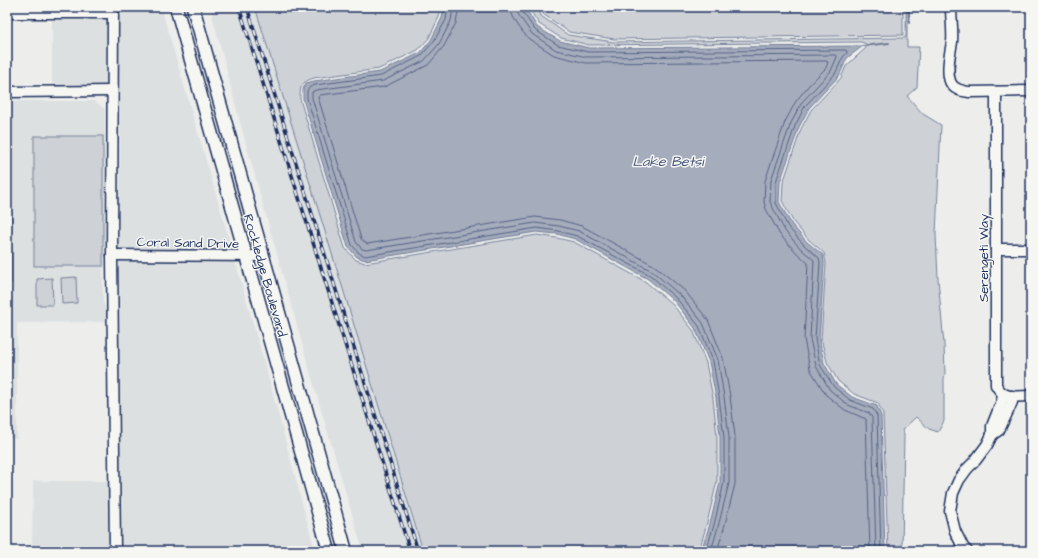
<svg xmlns="http://www.w3.org/2000/svg" width="1038" height="558" font-family="'Architects Daughter',sans-serif">
  <style>
    .built { fill: #dde0e1 }
    .green { fill: #ced2d7; stroke: #74809a }
    .water { fill: #a5acbc; stroke: #6e7a96 }
    .lines { fill: none; stroke-linecap: round; stroke-linejoin: round }
    .shore { stroke: #526184; stroke-width: 1 }
    .stream { stroke: #6e7a96; stroke-width: 2 }
    .minor-casing { stroke: #1b2f5e; stroke-width: 13 }
    .major-casing { stroke: #1b2f5e; stroke-width: 15 }
    .minor { stroke: #f6f6f2; stroke-width: 10 }
    .major { stroke: #f6f6f2; stroke-width: 12 }
    .rail-casing { stroke: #1b2f5e; stroke-width: 3.5 }
    .rail { stroke: #f6f6f2; stroke-width: 2; stroke-dasharray: 6; stroke-linecap: butt }
    .labels { text-anchor: middle; stroke-width: 3; stroke-linejoin: round; paint-order: stroke }
    .street-label { font-size: 13px; fill: #1b2f5e; stroke: #f6f6f2 }
    .water-label { font-size: 14px; font-style: italic; fill: #44547a; stroke: #f6f6f2 }
  </style>
  <rect width="100%" height="100%" fill="#edeeec"/>
  <filter id="ink" filterUnits="userSpaceOnUse"><feTurbulence type="fractalNoise" baseFrequency=".025" numOctaves="2"/><feDisplacementMap in="SourceGraphic" scale="8" xChannelSelector="R" yChannelSelector="G"/><feConvolveMatrix kernelMatrix="1 2 1 2 8 2 1 2 1" color-interpolation-filters="sRGB"/></filter>
  <g filter="url(#ink)">
    <!-- built -->
    <g class="built">
      <path d="M 117,7 L 161,7 L 233,252 L 119,251 L 120,92 L 116,91 Z"/>
      <path d="M 210,7 L 255,7 L 343,289 L 422,551 L 363,551 L 314,386 L 242,130 Z"/>
      <path d="M 52,16 L 110,17 L 109,87 L 80,87 L 52,85 Z"/>
      <path d="M 7,101 L 94,101 L 105,109 L 105,267 L 103,269 L 103,303 L 106,307 L 106,322 L 17,323 L 17,439 L 7,438 Z"/>
      <path d="M 119,259 L 235,260 L 269,379 L 315,551 L 118,551 L 119,480 Z"/>
      <path d="M 33,481 L 111,481 L 111,551 L 32,551 Z"/>
    </g>
    <!-- green -->
    <g class="green">
      <path d="M 255,7 L 441,7 L 439,17 L 429,38 L 418,50 L 379,69 L 314,78 C 301,82 300,86 300,99 L 345,248 L 356,260 L 365,263 L 537,235 L 557,238 L 574,242 L 646,282 L 673,305 L 693,330 L 706,363 L 713,398 L 717,437 L 717,481 L 707,523 L 699,551 L 423,551 L 343,289 Z"/>
      <path d="M 528,7 L 537,7 L 541,16 L 568,35 L 614,42 L 903,38 L 905,38 L 906,35 L 906,7 L 907,7 L 907,47 L 919,47 L 917,87 L 907,96 L 923,114 L 941,125 L 936,234 L 938,279 L 944,344 L 945,374 L 944,378 L 944,421 L 938,432 L 929,429 L 916,417 L 902,430 L 904,434 L 902,551 L 888,551 L 883,414 L 878,403 L 854,394 L 838,381 L 827,362 L 821,339 L 826,263 L 824,253 L 809,240 L 794,223 L 782,201 L 783,183 L 801,129 L 811,110 L 841,78 L 846,66 L 866,48 L 866,44 L 861,42 L 589,45 L 561,38 L 539,24 Z"/>
      <path d="M 540,7 L 903,7 L 903,35 L 614,39 L 569,32 L 543,14 Z"/>
      <rect x="34" y="136" width="69" height="130"/>
      <path d="M 7,139 L 10,149 L 11,158 L 11,283 L 7,283 Z"/>
      <path d="M 76,277 L 77,303 L 62,304 L 61,278 Z"/>
      <path d="M 52,278 L 53,305 L 37,305 L 37,279 Z"/>
    </g>
    <!-- water -->
    <path class="water" d="M 444,7 L 525,7 L 537,27 L 560,41 L 589,48 L 863,46 L 847,58 L 839,76 L 809,108 L 799,127 L 780,182 L 779,202 L 792,225 L 807,242 L 823,255 L 824,263 L 819,339 L 824,363 L 836,384 L 852,397 L 877,406 L 881,416 L 885,551 L 701,551 L 710,524 L 720,482 L 720,437 L 716,398 L 709,362 L 695,328 L 675,302 L 648,279 L 575,239 L 557,234 L 536,232 L 365,260 L 357,257 L 348,247 L 303,99 L 303,89 L 306,83 L 314,81 L 380,72 L 420,53 L 431,40 L 442,18 Z"/>
    <g class="lines">
      <!-- shore -->
      <g class="shore">
        <path d="M 448,7 L 446,20 L 434,41 L 421,56 L 381,76 L 315,85 C 306,88 307,90 307,98 L 352,245 L 359,253 L 365,256 L 537,228 L 558,231 L 577,236 L 650,275 L 677,299 L 699,326 L 713,361 L 719,397 L 724,437 L 724,482 L 714,525 L 706,551"/>
        <path d="M 453,7 L 451,21 L 439,44 L 424,61 L 383,81 L 316,90 L 312,92 L 312,98 L 356,242 L 362,249 L 366,250 L 535,223 L 559,226 L 579,231 L 652,271 L 681,296 L 703,323 L 718,360 L 724,397 L 729,437 L 729,483 L 718,527 L 711,551"/>
        <path d="M 459,7 L 456,23 L 444,46 L 428,65 L 384,87 L 320,95 L 318,97 L 361,239 L 367,244 L 535,217 L 560,220 L 582,226 L 655,266 L 685,291 L 708,320 L 723,358 L 730,396 L 735,436 L 735,484 L 724,528 L 717,551"/>
        <path d="M 510,7 C 511,17 522,32 529,39 L 554,55 L 586,63 L 826,61 L 828,62 L 826,68 L 810,84 L 796,101 L 785,122 L 765,181 L 764,202 L 766,209 L 780,235 L 797,253 L 808,263 L 804,339 L 810,369 L 826,395 L 845,410 L 866,419 L 870,551"/>
        <path d="M 516,7 L 518,14 L 532,34 L 556,50 L 587,57 L 835,55 L 837,56 L 837,57 L 831,71 L 802,102 L 791,123 L 771,180 L 770,202 L 772,206 L 785,231 L 801,249 L 814,260 L 810,339 L 816,366 L 830,390 L 848,405 L 869,413 L 872,417 L 876,551"/>
        <path d="M 521,7 L 522,11 L 535,30 L 558,45 L 588,52 L 845,50 L 847,51 L 847,53 L 843,57 L 835,74 L 805,106 L 795,126 L 776,182 L 776,203 L 788,227 L 804,245 L 819,258 L 820,263 L 815,339 L 820,365 L 834,387 L 850,400 L 873,409 L 877,416 L 881,551"/>
      </g>
      <!-- stream -->
      <g class="stream">
        <path d="M 909,23 L 909,7"/>
        <path d="M 863,46 L 889,43"/>
      </g>
      <defs>
        <g id="minor">
          <path d="M 113,7 L 112,255 L 115,551"/>
          <path d="M 951,7 C 951,18 953,31 952,42 C 950,54 945,75 952,85 C 957,91 963,91 969,92 L 1031,91"/>
          <path d="M 7,13 L 113,13"/>
          <path d="M 7,92 L 112,91"/>
          <path d="M 996,92 L 996,385 C 1004,400 1016,396 1031,396"/>
          <path d="M 996,249 L 1031,249"/>
          <path d="M 112,255 L 263,256"/>
          <path d="M 992,435 L 992,426 L 1002,401 L 1003,394"/>
          <path d="M 967,551 L 963,547 L 955,531 L 950,511 L 953,493 L 959,480 L 967,469 L 975,461 L 987,445 L 992,435 L 999,430 L 1009,409 L 1012,402 L 1012,396"/>
        </g>
        <g id="major">
          <path d="M 176,7 L 329,551"/>
          <path d="M 193,7 L 346,551"/>
        </g>
      </defs>
      <!-- minor casing -->
      <use href="#minor" class="minor-casing"/>
      <!-- major casing -->
      <use href="#major" class="major-casing"/>
      <!-- minor -->
      <use href="#minor" class="minor"/>
      <!-- major -->
      <use href="#major" class="major"/>
      <defs>
        <g id="rail">
          <path d="M 239,7 L 410,551"/>
          <path d="M 247,7 L 418,551"/>
        </g>
      </defs>
      <!-- rail casing -->
      <use href="#rail" class="rail-casing"/>
      <!-- rail -->
      <use href="#rail" class="rail"/>
    </g>
  </g>
  <g class="labels">
    <!-- street labels -->
    <g class="street-label">
      <text transform="translate(188 242) rotate(1)" y="5">Coral Sand Drive</text>
      <text transform="translate(983 258) rotate(-90)" y="5">Serengeti Way</text>
      <text transform="translate(266 275) rotate(74)" y="5">Rockledge Boulevard</text>
    </g>
    <!-- water labels -->
    <g class="water-label">
      <text x="668" y="166">Lake Betsi</text>
    </g>
  </g>
  <!-- margin -->
  <rect width="1038" height="558" fill="none" stroke="#f6f6f2" stroke-width="24"/>
  <rect x="12" y="12" width="1014" height="534" fill="none" stroke="#1b2f5e" stroke-width="1.5" filter="url(#ink)"/>
</svg>
